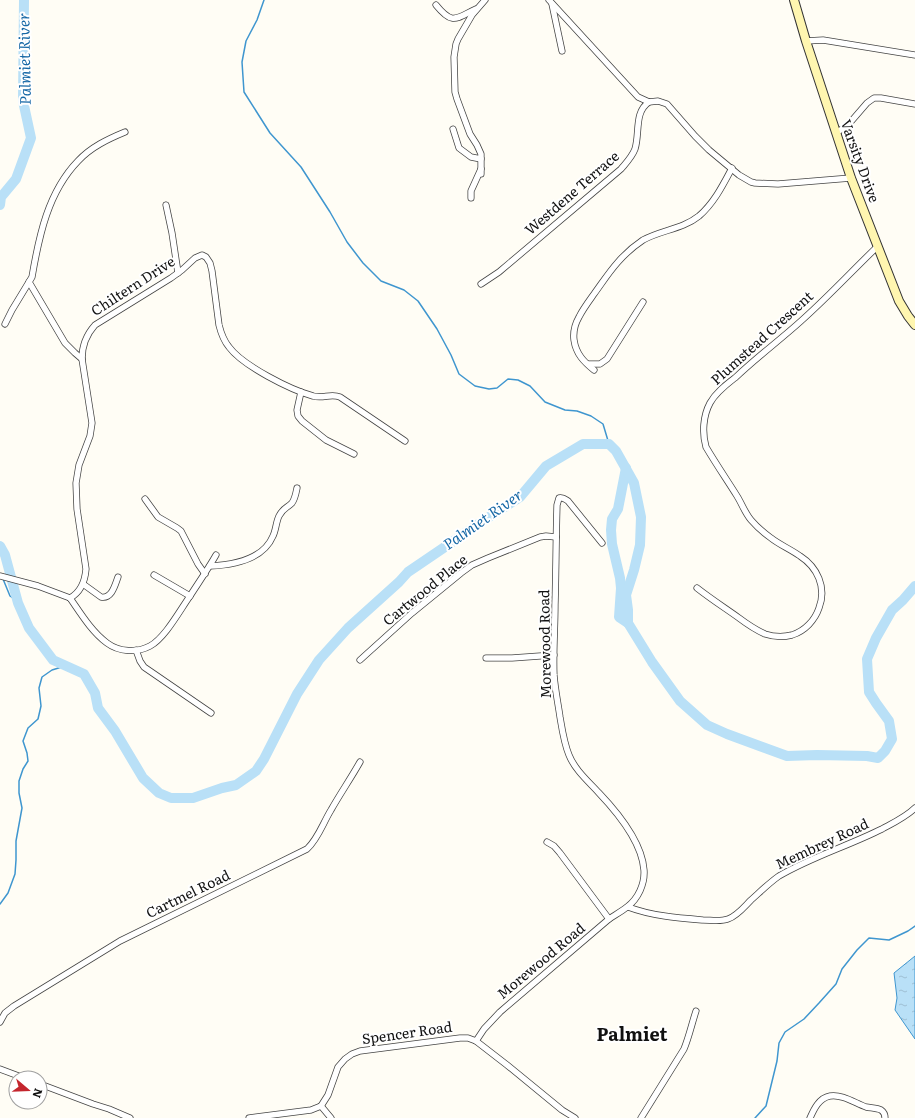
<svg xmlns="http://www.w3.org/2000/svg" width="915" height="1118" font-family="Literata,serif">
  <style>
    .water { fill: url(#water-ripples); stroke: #3f96cf }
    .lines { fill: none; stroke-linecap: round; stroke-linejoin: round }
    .stream { stroke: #3f96cf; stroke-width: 1.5 }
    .river { stroke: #b9e0f7; stroke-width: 10 }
    .street-casing { stroke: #444; stroke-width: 7 }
    .secondary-casing { stroke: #333; stroke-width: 10 }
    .street { stroke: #fff; stroke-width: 5.5 }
    .secondary { stroke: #fff6b0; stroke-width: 8 }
    .labels { text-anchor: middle; stroke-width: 4; stroke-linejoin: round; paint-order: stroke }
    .street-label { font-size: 14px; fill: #111; stroke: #fff }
    .water-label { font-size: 15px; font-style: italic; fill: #1768a6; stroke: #fff }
    .district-label { font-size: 18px; font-weight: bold; fill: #111; stroke: #fff }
  </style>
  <defs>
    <pattern id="water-ripples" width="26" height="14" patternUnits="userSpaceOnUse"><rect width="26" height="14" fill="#b9e0f7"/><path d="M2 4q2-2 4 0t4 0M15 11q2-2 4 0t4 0" fill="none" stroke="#9ebfd3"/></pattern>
  </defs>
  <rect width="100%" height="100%" fill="#fffdf5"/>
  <!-- water -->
  <path class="water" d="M 915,956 L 915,1039 L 895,1010 L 897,998 L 894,973 Z"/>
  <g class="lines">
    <!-- stream -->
    <g class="stream">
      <path d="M 264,0 L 257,20 L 246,41 L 242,62 L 244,92 L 270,133 L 301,167 L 330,212 L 347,242 L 363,263 L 381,281 L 404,290 L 418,301 L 437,329 L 451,355 L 459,374 L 475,386 L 489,389 L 497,388 L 508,379 L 518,380 L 530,386 L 545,402 L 565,410 L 577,411 L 591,416 L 603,424 L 609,444"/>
      <path d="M 3,579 L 10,596 L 17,601"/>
      <path d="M 0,904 L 8,893 L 15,874 L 16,860 L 16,841 L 22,808 L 19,793 L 19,781 L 23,769 L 28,761 L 27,753 L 23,741 L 28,728 L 38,719 L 41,706 L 39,688 L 42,677 L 52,670 L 65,666"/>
      <path d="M 755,1118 L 766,1106 L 777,1061 L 779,1043 L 785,1032 L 804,1019 L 819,1003 L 836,984 L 842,969 L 857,950 L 869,938 L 889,940 L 908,931 L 915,926"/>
    </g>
    <!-- river -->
    <g class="river">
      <path d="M 0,205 L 1,197 L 16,179 L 31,138 L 23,101 L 24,0"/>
      <path d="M 626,468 L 618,509 L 612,519 L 611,530 L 612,544 L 620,578 L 621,588 L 619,617 L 628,623"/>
      <path d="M 0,546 L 5,555 L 18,603 L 29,628 L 53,660 L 84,674 L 95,693 L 98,708 L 115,731 L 143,778 L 159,793 L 171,798 L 193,798 L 222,788 L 236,785 L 256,771 L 264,759 L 297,694 L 319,660 L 348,628 L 399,582 L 408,572 L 486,519 L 520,497 L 546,466 L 583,444 L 609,444 L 616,451 L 634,483 L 641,517 L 640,545 L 634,570 L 626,595 L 628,610 L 628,623 L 652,662 L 680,701 L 707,725 L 727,734 L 787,756 L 817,755 L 867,756 L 878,758 L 885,751 L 892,739 L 889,721 L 876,703 L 869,692 L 867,659 L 876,638 L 892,610 L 903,600 L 915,586"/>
    </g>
    <defs>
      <g id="street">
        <path d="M 549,0 L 638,97 L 649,102 L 658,101 L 667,104 L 695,136 L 709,150 L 739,175 L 751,182 L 755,183 L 778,184 L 851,178"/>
        <path d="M 552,4 L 562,51"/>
        <path d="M 436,5 C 453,26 456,18 476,9"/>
        <path d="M 806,41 L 823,40 L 915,55"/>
        <path d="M 453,129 L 459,148 L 471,157 L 481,159"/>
        <path d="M 836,133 L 848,125 L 867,103 L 874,98 L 881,98 L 915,104"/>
        <path d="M 481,174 L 481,154 L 477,145 L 470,134 L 457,99 L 455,92 L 454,57 L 456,44 L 458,39 L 472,15 L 485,0"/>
        <path d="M 471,198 L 471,191 L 481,169"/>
        <path d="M 166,205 L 172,233 L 178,273"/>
        <path d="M 481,284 L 499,272 L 621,169 C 626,163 632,157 635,149 C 640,133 634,112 649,102"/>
        <path d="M 5,324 L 12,310 L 29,282"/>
        <path d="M 82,359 L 75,353 L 65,343 L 29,282 L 32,277 C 39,236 48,192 78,161 C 91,147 108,139 125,132"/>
        <path d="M 588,364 L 600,364 L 607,359 L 643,302"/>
        <path d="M 594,370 C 584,362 576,354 574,340 C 573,332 575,324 579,317 C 583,309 589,301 594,294 C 602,283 609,272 618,262 C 625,254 634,246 643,240 C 661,230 683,229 699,216 C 714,203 723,185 732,168"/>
        <path d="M 301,392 L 297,410 L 298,416 L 302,421 L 326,440 L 354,454"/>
        <path d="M 145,499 L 158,517 L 177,528 L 181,531 L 198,564 L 205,574"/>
        <path d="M 210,566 C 233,565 263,560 273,536 C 276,530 276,522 279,516 C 283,508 287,508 292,503 C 295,499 296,493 297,488"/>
        <path d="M 154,575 L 190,596"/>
        <path d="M 0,576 L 38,586 L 70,598"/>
        <path d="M 83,584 L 101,597 C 112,599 115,585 118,577"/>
        <path d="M 697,588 C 711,599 725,608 739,618 C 747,624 756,630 765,634 C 774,637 784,637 792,635 C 805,631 815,620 819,608 C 827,587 817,567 800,556 C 790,549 780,545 771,538 C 764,533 757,527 751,520 C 745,513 742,504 737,496 C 727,480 716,464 706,447 C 702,433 703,416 710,403 C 716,392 727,384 736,377 C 757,357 780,340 801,321 C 828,297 852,271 878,246"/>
        <path d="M 70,598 C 81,592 85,581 86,569 L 77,509 L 76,483 L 79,465 L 90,436 L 92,423 L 82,359 C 82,345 86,335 95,325 L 171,278 L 182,270 L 195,258 L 202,255 L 206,257 L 210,263 L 212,271 L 219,325 C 221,333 224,341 229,347 C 243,366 291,390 313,396 C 323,399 331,393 340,397 L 405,441"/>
        <path d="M 70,598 C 81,614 92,632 107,643 C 119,652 137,653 150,646 C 165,638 180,610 190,596 C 199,582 208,569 216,555"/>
        <path d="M 136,650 L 140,661 L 144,667 L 211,713"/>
        <path d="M 486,658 L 512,658 L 554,655"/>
        <path d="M 360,660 L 412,613 L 461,573 L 472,565 L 488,558 L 540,537 L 546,536 L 556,537"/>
        <path d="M 547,842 L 554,846 L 560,853 L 609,919"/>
        <path d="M 628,907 C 652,916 678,918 703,920 C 711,920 720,922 728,919 C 737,916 744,907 751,900 C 760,892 769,883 779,876 C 811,857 848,846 882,829 C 893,823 906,817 915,808"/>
        <path d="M 0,1022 L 5,1013 L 14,1006 L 120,941 L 307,849 C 318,839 323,823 331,810 C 340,794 351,778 360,762"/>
        <path d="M 476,1041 L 484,1029 L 500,1012 L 609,919 C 615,915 622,911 627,907 C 638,899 645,884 644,870 C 642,842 618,813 599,793 C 588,781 575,770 569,755 C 564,743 562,729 560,717 C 558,703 555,689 554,675 C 553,652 555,628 555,605 C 556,572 556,538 557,505 L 559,498 C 563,497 565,499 568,501 L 602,543"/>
        <path d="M 0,1069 L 24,1078"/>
        <path d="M 40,1084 L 93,1104 L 109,1109 L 130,1118"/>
        <path d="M 321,1106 L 331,1118"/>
        <path d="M 249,1118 L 311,1110 L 321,1106 L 328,1095 L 338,1067 L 345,1059 L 352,1054 L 360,1051 L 460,1038 L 468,1038 L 476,1041 L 507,1065 L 562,1110 L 575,1118"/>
        <path d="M 641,1118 L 684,1049 C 689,1037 692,1023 696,1011"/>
        <path d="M 810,1118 C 814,1109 819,1098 830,1096 C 842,1094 855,1103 866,1107 C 871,1108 877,1108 881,1110 C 884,1112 885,1115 885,1118"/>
      </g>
      <path id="secondary" d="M 794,0 L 806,41 L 851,178 L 899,301 L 908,316 L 915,325"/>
    </defs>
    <!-- street casing -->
    <use href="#street" class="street-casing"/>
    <!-- secondary casing -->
    <use href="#secondary" class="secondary-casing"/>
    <!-- street -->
    <use href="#street" class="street"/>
    <!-- secondary -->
    <use href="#secondary" class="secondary"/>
  </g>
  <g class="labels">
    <!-- street labels -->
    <g class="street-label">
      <text transform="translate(860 161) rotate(70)" y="5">Varsity Drive</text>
      <text transform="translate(572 193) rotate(-41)" y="5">Westdene Terrace</text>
      <text transform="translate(133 286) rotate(-33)" y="5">Chiltern Drive</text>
      <text transform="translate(762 338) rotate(-42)" y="5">Plumstead Crescent</text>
      <text transform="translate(425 590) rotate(-39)" y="5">Cartwood Place</text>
      <text transform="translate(545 644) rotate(-91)" y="5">Morewood Road</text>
      <text transform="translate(822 844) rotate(-25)" y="5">Membrey Road</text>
      <text transform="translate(188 894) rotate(-26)" y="5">Cartmel Road</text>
      <text transform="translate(541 961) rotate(-40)" y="5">Morewood Road</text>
      <text transform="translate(407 1033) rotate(-8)" y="5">Spencer Road</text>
    </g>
    <!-- water labels -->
    <g class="water-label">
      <text transform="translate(25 59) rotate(-91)" y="5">Palmiet River</text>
      <text transform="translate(483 520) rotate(-35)" y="5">Palmiet River</text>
    </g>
    <!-- district labels -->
    <g class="district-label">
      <text x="632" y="1041">Palmiet</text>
    </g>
  </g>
  <!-- north arrow -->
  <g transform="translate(28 1090) rotate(109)"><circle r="19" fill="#ffffff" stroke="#a0a0a0"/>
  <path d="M0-3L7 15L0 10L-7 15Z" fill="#c4262e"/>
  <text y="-6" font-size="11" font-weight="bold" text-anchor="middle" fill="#111111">N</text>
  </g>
</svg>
